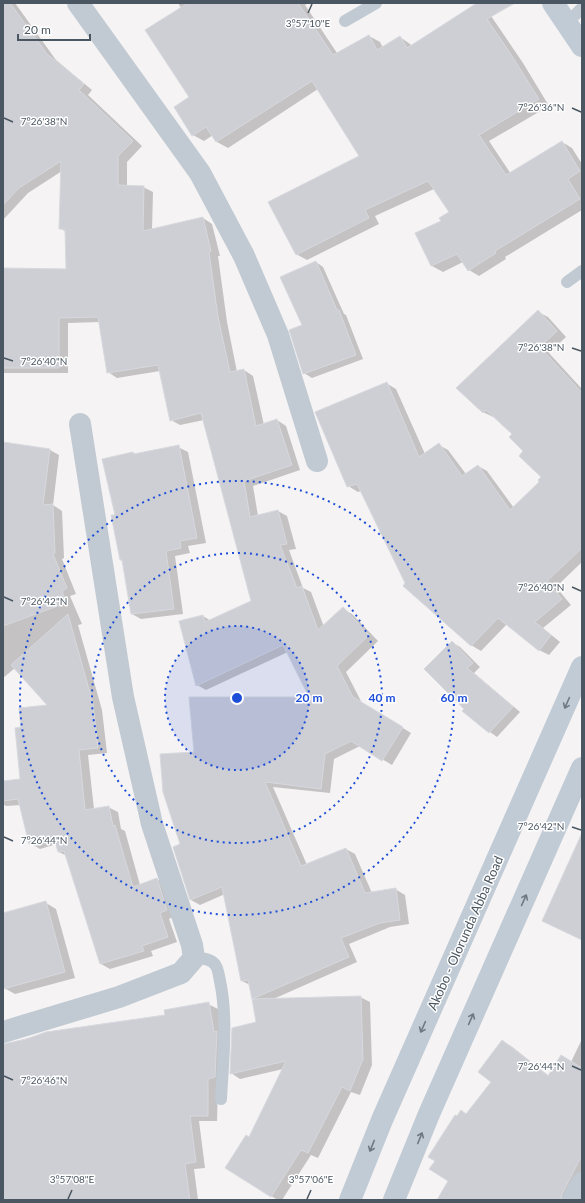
<svg xmlns="http://www.w3.org/2000/svg" width="585" height="1203" font-family="Lato,sans-serif">
  <style>
    .shadow { fill: #0003 }
    .building { fill: #cdcfd5; stroke: #d7d9de }
    .lines { fill: none; stroke-linecap: round; stroke-linejoin: round }
    .lane { stroke: #c1cad2; stroke-width: 12 }
    .street { stroke: #c1cad2; stroke-width: 22 }
    .secondary { stroke: #c1cbd6; stroke-width: 22 }
    .oneway { stroke: #6e7984 }
    .ticks { fill: none; stroke: #4a5661; stroke-width: 1.5 }
    .ring { fill: none; stroke: #1d4ed8; stroke-width: 2; stroke-dasharray: 2 4 }
    .labels { text-anchor: middle; stroke-width: 3; stroke-linejoin: round; paint-order: stroke }
    .street-label { font-size: 13px; fill: #4a5661; stroke: #fff }
    .ticks-label { font-size: 10px; text-anchor: middle; fill: #4a5661; stroke: #fff; stroke-width: 3; stroke-linejoin: round; paint-order: stroke }
    .centre { fill: #1d4ed8; stroke: #fff; stroke-width: 2 }
    .ring-label { font-size: 12px; text-anchor: middle; font-weight: bold; fill: #1d4ed8; stroke: #fff; stroke-width: 3; stroke-linejoin: round; paint-order: stroke }
  </style>
  <rect width="100%" height="100%" fill="#f5f3f3"/>
  <!-- shadow -->
  <g class="shadow">
    <path d="M 3,3 L 15,3 L 56,60 L 92,90 L 88,95 L 142,146 L 127,162 L 127,187 L 143,187 L 153,192 L 152,230 L 203,218 L 212,224 L 220,256 L 218,256 L 227,322 L 237,372 L 244,370 L 253,376 L 264,425 L 277,420 L 286,426 L 300,470 L 253,486 L 258,516 L 278,511 L 287,516 L 296,549 L 289,550 L 303,588 L 311,592 L 324,627 L 343,609 L 352,614 L 378,641 L 346,672 L 362,703 L 411,733 L 392,765 L 360,746 L 334,759 L 330,793 L 273,787 L 307,865 L 346,849 L 355,854 L 372,893 L 395,889 L 405,895 L 409,924 L 390,927 L 349,944 L 357,962 L 271,1000 L 360,997 L 370,1002 L 372,1065 L 360,1095 L 351,1092 L 318,1158 L 311,1155 L 282,1200 L 278,1200 L 271,1196 L 249,1138 L 283,1069 L 240,1079 L 231,1073 L 257,1023 L 256,1000 L 253,998 L 250,985 L 242,981 L 225,894 L 200,905 L 191,900 L 174,847 L 181,844 L 195,753 L 311,698 L 288,652 L 206,690 L 197,685 L 203,616 L 211,621 L 252,601 L 204,420 L 180,425 L 171,420 L 160,371 L 117,378 L 108,372 L 100,322 L 68,323 L 68,373 L 3,373 L 3,269 L 67,270 L 66,232 L 60,228 L 62,171 L 28,193 L 3,220 Z"/>
    <path d="M 178,3 L 308,3 L 305,5 L 337,53 L 369,36 L 380,42 L 383,48 L 400,37 L 410,44 L 412,46 L 487,10 L 523,63 L 549,106 L 489,141 L 511,174 L 562,142 L 572,148 L 582,164 L 582,210 L 505,257 L 506,259 L 479,276 L 469,270 L 463,262 L 443,272 L 432,266 L 416,233 L 442,221 L 450,212 L 434,189 L 375,216 L 379,224 L 307,260 L 296,254 L 360,156 L 318,89 L 228,148 L 217,142 L 213,135 L 204,141 L 193,135 L 181,8 Z"/>
    <path d="M 316,262 L 323,267 L 344,314 L 346,315 L 363,359 L 312,378 L 304,373 L 303,326 Z"/>
    <path d="M 538,312 L 548,317 L 566,337 L 549,353 L 582,389 L 582,562 L 556,587 L 571,605 L 543,628 L 560,642 L 549,655 L 539,650 L 507,624 L 481,651 L 471,645 L 406,583 L 361,491 L 358,492 L 348,486 L 386,383 L 396,389 L 425,454 L 439,445 L 448,450 L 466,474 L 478,466 L 487,471 L 514,508 L 541,482 L 542,477 L 513,434 L 494,416 L 493,417 L 483,412 Z"/>
    <path d="M 3,443 L 50,450 L 59,455 L 53,505 L 62,511 L 64,558 L 62,559 L 76,594 L 70,596 L 82,624 L 78,625 L 102,710 L 107,753 L 88,755 L 94,809 L 108,807 L 118,812 L 121,829 L 125,831 L 140,885 L 157,879 L 166,885 L 176,915 L 169,919 L 177,942 L 151,951 L 153,956 L 110,969 L 101,964 L 67,856 L 59,852 L 57,844 L 40,849 L 30,843 L 21,805 L 6,806 L 3,804 L 3,782 L 21,780 L 22,728 L 49,706 L 15,668 L 3,678 Z"/>
    <path d="M 178,447 L 188,452 L 206,543 L 188,546 L 190,553 L 175,556 L 183,614 L 141,619 L 132,614 L 123,561 L 121,560 L 116,515 L 133,453 L 136,455 Z"/>
    <path d="M 452,642 L 460,647 L 480,667 L 474,673 L 520,712 L 497,737 L 490,732 L 464,710 L 465,709 Z"/>
    <path d="M 582,858 L 582,940 L 543,921 Z"/>
    <path d="M 46,903 L 56,909 L 75,978 L 15,994 L 4,988 L 3,984 L 3,914 Z"/>
    <path d="M 208,1004 L 218,1009 L 223,1036 L 218,1084 L 217,1121 L 199,1121 L 205,1168 L 194,1169 L 198,1200 L 3,1200 L 3,1045 L 46,1033 L 166,1016 Z"/>
    <path d="M 582,1039 L 582,1175 L 566,1200 L 438,1200 L 450,1181 L 436,1161 L 457,1117 L 467,1114 L 493,1082 L 503,1041 L 511,1046 L 549,1076 L 571,1062 Z"/>
  </g>
  <!-- building -->
  <g class="building">
    <path d="M 3,3 L 10,3 L 47,54 L 84,84 L 79,90 L 133,141 L 118,156 L 118,185 L 144,186 L 143,231 L 203,217 L 211,251 L 209,252 L 218,317 L 230,372 L 244,369 L 256,426 L 277,419 L 292,465 L 244,481 L 250,517 L 278,510 L 287,544 L 280,545 L 297,588 L 302,586 L 318,630 L 343,607 L 369,635 L 337,666 L 353,697 L 403,727 L 382,761 L 351,741 L 325,754 L 321,789 L 265,782 L 301,866 L 346,848 L 365,893 L 396,888 L 400,920 L 380,923 L 341,938 L 349,957 L 252,999 L 248,980 L 241,981 L 222,887 L 190,900 L 173,847 L 180,844 L 163,792 L 160,754 L 194,752 L 189,697 L 309,697 L 283,645 L 196,686 L 179,621 L 203,615 L 205,622 L 251,601 L 201,413 L 170,421 L 158,365 L 107,373 L 98,317 L 59,318 L 59,368 L 3,368 L 3,268 L 66,269 L 65,229 L 59,229 L 61,161 L 19,188 L 3,205 Z"/>
    <path d="M 188,3 L 298,3 L 333,55 L 369,35 L 377,50 L 400,36 L 407,48 L 477,3 L 515,3 L 487,19 L 512,56 L 539,99 L 479,135 L 506,175 L 562,141 L 580,171 L 568,179 L 580,199 L 495,251 L 496,253 L 468,271 L 457,254 L 431,266 L 415,233 L 441,221 L 439,218 L 449,212 L 428,181 L 365,210 L 369,218 L 296,255 L 268,202 L 359,156 L 312,81 L 216,142 L 206,127 L 192,136 L 174,107 L 189,97 L 145,30 Z"/>
    <path d="M 316,261 L 337,310 L 339,310 L 356,355 L 303,374 L 289,330 L 302,325 L 280,277 Z"/>
    <path d="M 538,310 L 557,331 L 540,347 L 582,393 L 582,548 L 547,581 L 562,599 L 535,622 L 551,635 L 539,651 L 498,618 L 471,646 L 403,586 L 405,583 L 357,484 L 347,487 L 315,412 L 387,382 L 419,457 L 439,443 L 462,476 L 478,465 L 510,510 L 539,482 L 538,480 L 541,477 L 519,456 L 523,451 L 509,437 L 512,434 L 486,410 L 483,413 L 456,388 Z"/>
    <path d="M 3,442 L 50,449 L 43,505 L 53,504 L 55,553 L 53,554 L 67,588 L 62,591 L 66,603 L 3,626 Z"/>
    <path d="M 179,445 L 197,538 L 180,541 L 181,548 L 166,551 L 174,609 L 131,614 L 122,560 L 120,560 L 111,515 L 115,515 L 102,459 L 133,452 L 134,454 Z"/>
    <path d="M 68,614 L 93,704 L 98,748 L 79,750 L 85,810 L 109,806 L 113,826 L 115,825 L 133,887 L 157,878 L 167,910 L 160,913 L 168,937 L 142,946 L 144,951 L 100,964 L 64,851 L 58,852 L 54,838 L 29,844 L 18,799 L 3,801 L 3,781 L 20,779 L 15,728 L 21,727 L 19,708 L 47,705 L 11,665 Z"/>
    <path d="M 452,641 L 473,663 L 467,668 L 513,707 L 489,733 L 462,711 L 464,709 L 424,669 Z"/>
    <path d="M 582,833 L 582,940 L 542,921 Z"/>
    <path d="M 46,901 L 65,972 L 3,989 L 3,913 Z"/>
    <path d="M 361,996 L 363,1059 L 350,1091 L 342,1087 L 308,1153 L 301,1150 L 271,1197 L 225,1168 L 246,1135 L 249,1137 L 286,1061 L 230,1074 L 232,1028 L 256,1022 L 252,999 Z"/>
    <path d="M 209,1002 L 214,1032 L 217,1031 L 215,1077 L 208,1079 L 208,1116 L 190,1116 L 196,1162 L 185,1164 L 190,1200 L 3,1200 L 3,1044 L 27,1039 L 46,1032 L 165,1015 L 164,1010 Z"/>
    <path d="M 502,1040 L 548,1076 L 561,1055 L 582,1068 L 582,1155 L 562,1194 L 561,1200 L 437,1200 L 448,1181 L 429,1169 L 435,1161 L 428,1157 L 455,1115 L 457,1116 L 461,1110 L 466,1114 L 491,1082 L 478,1072 Z"/>
  </g>
  <g class="lines">
    <!-- lane -->
    <g class="lane">
      <path d="M 345,21 L 376,3"/>
      <path d="M 566,24 L 582,8"/>
      <path d="M 567,282 L 582,271"/>
      <path d="M 194,958 C 201,958 212,958 216,966 C 218,969 219,976 220,981 C 228,1019 223,1060 221,1099"/>
    </g>
    <!-- street -->
    <g class="street">
      <path d="M 78,3 L 200,173 L 244,256 L 278,335 L 317,461"/>
      <path d="M 3,1032 L 119,997 L 181,973 L 194,958 L 192,945 L 152,824 L 123,697 L 80,424"/>
      <path d="M 573,1200 L 582,1183"/>
    </g>
    <!-- secondary -->
    <g class="secondary">
      <path d="M 553,3 L 582,46"/>
      <path d="M 350,1200 L 382,1120 L 582,667"/>
      <path d="M 394,1200 L 429,1114 L 582,768"/>
    </g>
  </g>
  <!-- one-way arrows -->
  <defs><path id="oneway-shaft" d="M-6 0H5M1.5-3L5.5 0L1.5 3" fill="none" stroke-width="1.6" stroke-linecap="round" stroke-linejoin="round"/></defs>
  <g class="oneway">
    <use href="#oneway-shaft" transform="translate(567 703) rotate(114)"/>
    <use href="#oneway-shaft" transform="translate(524 900) rotate(-66)"/>
    <use href="#oneway-shaft" transform="translate(471 1019) rotate(-66)"/>
    <use href="#oneway-shaft" transform="translate(423 1027) rotate(114)"/>
    <use href="#oneway-shaft" transform="translate(420 1138) rotate(-68)"/>
    <use href="#oneway-shaft" transform="translate(372 1146) rotate(112)"/>
  </g>
  <!-- ticks -->
  <path class="ticks" d="M 308,13 L 312,4M 572,108 L 581,112M 4,118 L 13,122M 572,348 L 581,351M 4,358 L 13,361M 572,587 L 581,591M 4,597 L 13,601M 572,827 L 581,830M 4,837 L 13,841M 572,1066 L 581,1070M 4,1076 L 13,1080M 68,1199 L 72,1190M 307,1199 L 311,1190"/>
  <!-- distance rings -->
  <circle cx="237" cy="698" r="72" fill="#1d4ed8" fill-opacity=".12"/>
  <g class="ring">
    <circle cx="237" cy="698" r="72"/>
    <circle cx="237" cy="698" r="145"/>
    <circle cx="237" cy="698" r="217"/>
  </g>
  <g class="labels">
    <!-- street labels -->
    <g class="street-label">
      <text transform="translate(465 933) rotate(-66)" y="5">Akobo - Olorunda Abba Road</text>
    </g>
  </g>
  <g class="ticks-label">
    <text x="308" y="27">3°57'10"E</text>
    <text x="541" y="111">7°26'36"N</text>
    <text x="44" y="125">7°26'38"N</text>
    <text x="541" y="351">7°26'38"N</text>
    <text x="44" y="365">7°26'40"N</text>
    <text x="541" y="591">7°26'40"N</text>
    <text x="44" y="605">7°26'42"N</text>
    <text x="541" y="830">7°26'42"N</text>
    <text x="44" y="844">7°26'44"N</text>
    <text x="541" y="1070">7°26'44"N</text>
    <text x="44" y="1084">7°26'46"N</text>
    <text x="72" y="1183">3°57'08"E</text>
    <text x="311" y="1183">3°57'06"E</text>
  </g>
  <circle cx="237" cy="698" r="6" class="centre"/>
  <g class="ring-label">
    <text x="309" y="702">20 m</text>
    <text x="382" y="702">40 m</text>
    <text x="454" y="702">60 m</text>
  </g>
  <!-- border -->
  <rect width="585" height="1203" fill="none" stroke="#4a5661" stroke-width="8"/>
  <!-- scale -->
  <path d="M18 34v6h72v-6" fill="none" stroke="#4a5661" stroke-width="2"/>
  <text x="24" y="34" font-size="12" fill="#4a5661" stroke="#ffffff" stroke-width="3" paint-order="stroke">20 m</text>
</svg>
